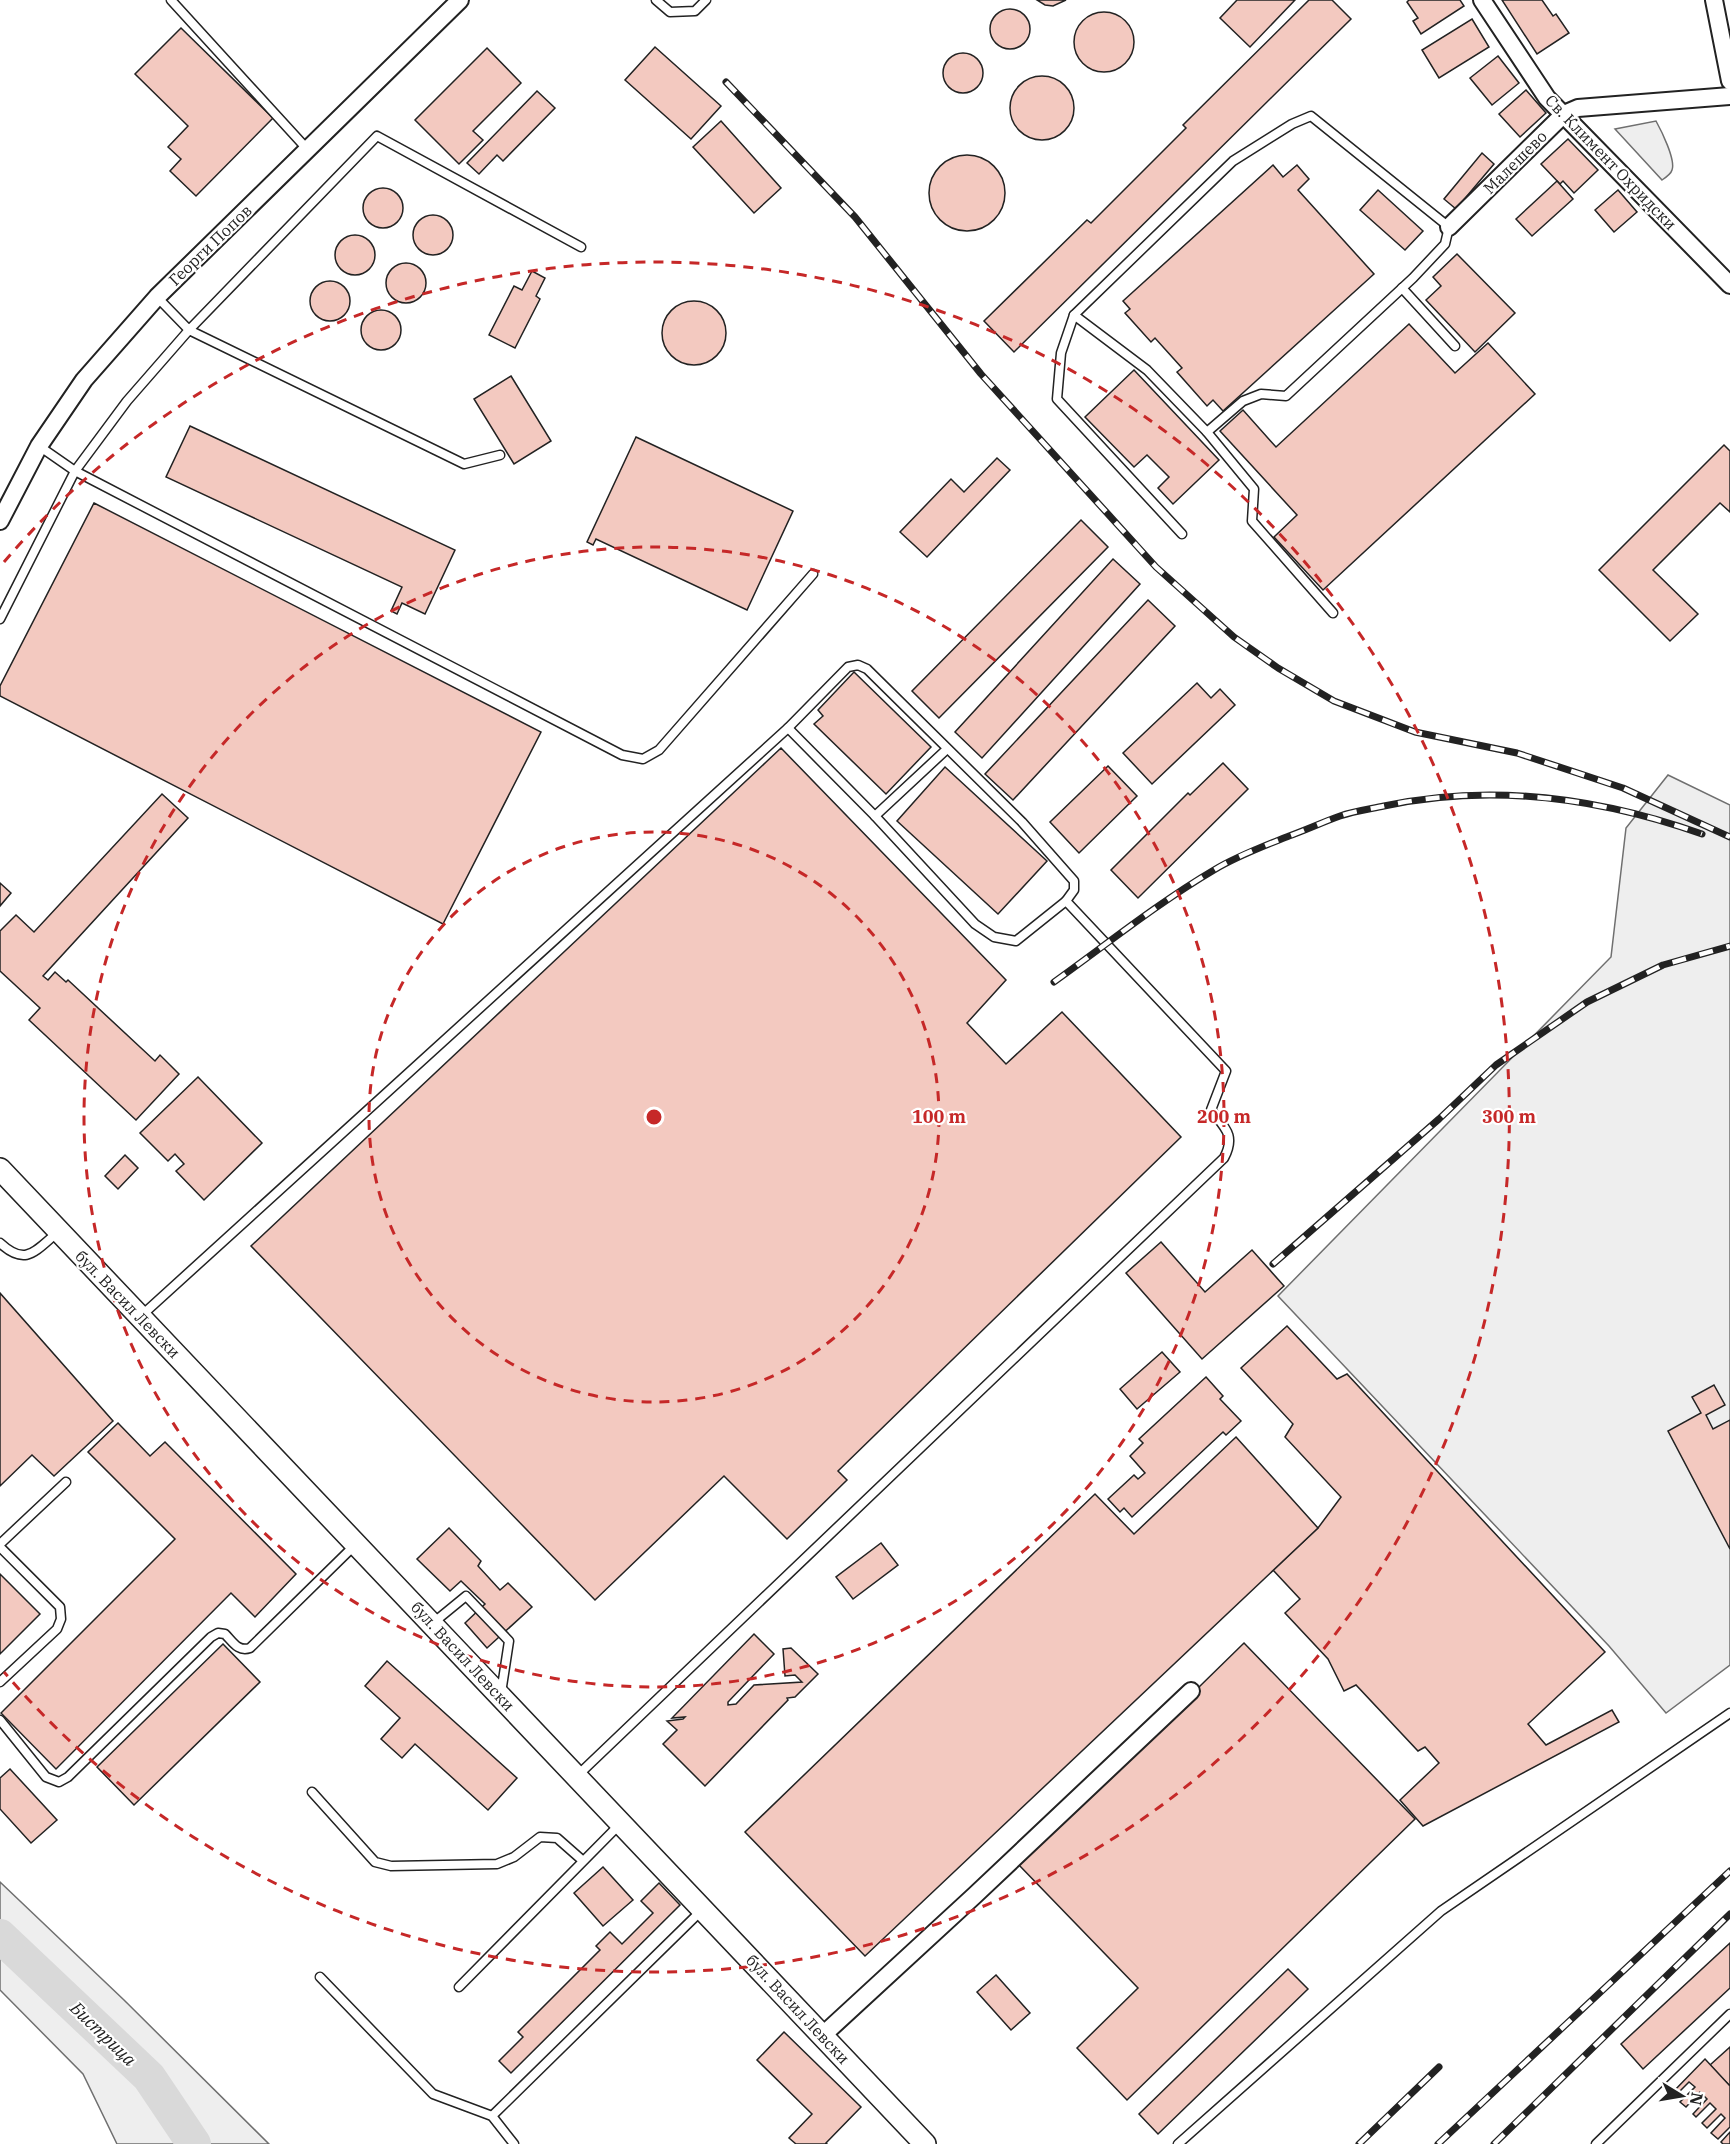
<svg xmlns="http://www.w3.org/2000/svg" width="1730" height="2144" font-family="'IBM Plex Serif',serif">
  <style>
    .green { fill: #eee; stroke: #6f6f6f; stroke-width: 1.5 }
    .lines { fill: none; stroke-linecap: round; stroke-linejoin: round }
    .river { stroke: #d9d9d9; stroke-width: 34 }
    .building { fill: #f3c9c0; stroke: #222; stroke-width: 1.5 }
    .service-casing { stroke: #222; stroke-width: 11 }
    .minor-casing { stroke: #222; stroke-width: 20 }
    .tertiary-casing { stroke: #222; stroke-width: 24 }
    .service { stroke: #fff; stroke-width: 8 }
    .minor { stroke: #fff; stroke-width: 16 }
    .tertiary { stroke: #fff; stroke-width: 21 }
    .rail-casing { stroke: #222; stroke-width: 7 }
    .rail { stroke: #fff; stroke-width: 4.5; stroke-dasharray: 14; stroke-linecap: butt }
    .ring { fill: none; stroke: #c62828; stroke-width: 3; stroke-dasharray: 10 8 }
    .labels { text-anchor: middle; stroke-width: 4.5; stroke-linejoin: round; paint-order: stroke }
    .street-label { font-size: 16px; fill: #222; stroke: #fff }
    .water-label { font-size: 18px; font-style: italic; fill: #222; stroke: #fff }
    .centre { fill: #c62828; stroke: #fff; stroke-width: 3 }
    .ring-label { font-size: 18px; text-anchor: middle; font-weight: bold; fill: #c62828; stroke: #fff; stroke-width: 4.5; stroke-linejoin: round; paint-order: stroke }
  </style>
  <rect width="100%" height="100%" fill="#fff"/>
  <!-- green -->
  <g class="green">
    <path d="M 1656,121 C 1661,130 1676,160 1672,170 C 1671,174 1665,178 1662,180 L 1615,129 Z"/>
    <path d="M 1668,775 L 1730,805 L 1730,1665 L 1666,1713 L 1609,1646 L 1278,1296 L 1611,957 L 1626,828 Z"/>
    <path d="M 0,1882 L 124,2000 L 269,2144 L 117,2144 L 83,2074 L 0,1990 Z"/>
  </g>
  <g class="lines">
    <!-- river -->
    <path class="river" d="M 0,1936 L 149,2077 L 194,2144"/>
  </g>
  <!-- building -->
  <g class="building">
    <path d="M 1037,0 L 1066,0 L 1053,6 L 1045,5 Z"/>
    <path d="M 1237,0 L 1295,0 L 1250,47 L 1220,18 Z"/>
    <path d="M 1309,0 L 1332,0 L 1351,19 L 1014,352 L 984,321 L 1087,220 L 1091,223 L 1186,128 L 1183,125 Z"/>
    <path d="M 1409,0 L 1460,0 L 1464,6 L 1421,34 L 1413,21 L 1418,18 L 1407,2 Z"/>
    <path d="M 1502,0 L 1542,0 L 1553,16 L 1556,14 L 1569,33 L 1537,54 Z"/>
    <circle cx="1010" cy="29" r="20"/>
    <circle cx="1104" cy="42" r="30"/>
    <path d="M 1472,19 L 1489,47 L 1439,78 L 1422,50 Z"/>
    <path d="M 181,28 L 273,118 L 196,196 L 170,171 L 181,159 L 168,147 L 188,126 L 135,74 Z"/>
    <path d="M 655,47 L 721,106 L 691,139 L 625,80 Z"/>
    <path d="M 487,48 L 521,83 L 473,131 L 483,140 L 459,164 L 415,120 Z"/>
    <circle cx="963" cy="73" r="20"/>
    <path d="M 1498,56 L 1519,83 L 1492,105 L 1470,78 Z"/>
    <circle cx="1042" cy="108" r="32"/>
    <path d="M 1526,90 L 1546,113 L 1520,137 L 1499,114 Z"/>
    <path d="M 537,91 L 555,108 L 503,161 L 497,155 L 479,174 L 467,163 Z"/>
    <path d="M 721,121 L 781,188 L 754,213 L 693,147 Z"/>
    <path d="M 1568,139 L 1598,170 L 1574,193 L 1563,181 L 1560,184 L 1541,164 Z"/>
    <path d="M 1482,153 L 1494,164 L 1456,209 L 1444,199 Z"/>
    <circle cx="967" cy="193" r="38"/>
    <path d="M 1273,165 L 1283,177 L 1297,165 L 1309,179 L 1298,190 L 1374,274 L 1223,411 L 1213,400 L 1207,406 L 1177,372 L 1182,368 L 1155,338 L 1151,342 L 1125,313 L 1130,309 L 1123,301 Z"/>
    <path d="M 1557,181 L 1573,199 L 1532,236 L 1516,219 Z"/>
    <circle cx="383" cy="208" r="20"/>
    <path d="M 1378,190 L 1423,231 L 1405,250 L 1360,210 Z"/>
    <path d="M 1618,190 L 1637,212 L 1614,232 L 1595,210 Z"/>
    <circle cx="433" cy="235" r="20"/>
    <circle cx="355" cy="255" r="20"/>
    <path d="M 1457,254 L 1515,313 L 1475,352 L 1426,300 L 1441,286 L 1433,277 Z"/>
    <circle cx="406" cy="283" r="20"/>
    <path d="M 532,271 L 545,278 L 536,296 L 540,299 L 515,348 L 489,335 L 514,286 L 522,290 Z"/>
    <circle cx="330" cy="301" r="20"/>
    <circle cx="694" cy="333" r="32"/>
    <circle cx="381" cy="330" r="20"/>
    <path d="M 1409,324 L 1455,373 L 1488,343 L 1535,394 L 1323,590 L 1274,537 L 1297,515 L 1220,431 L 1243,410 L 1276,447 Z"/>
    <path d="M 1134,370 L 1219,460 L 1173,504 L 1158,488 L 1169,477 L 1147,455 L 1134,467 L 1085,417 Z"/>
    <path d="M 511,376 L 551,441 L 514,464 L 474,399 Z"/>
    <path d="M 190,426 L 455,550 L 425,614 L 402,603 L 397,614 L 391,611 L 402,587 L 166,477 Z"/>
    <path d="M 636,437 L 793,511 L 747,610 L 596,539 L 593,545 L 587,542 Z"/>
    <path d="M 1724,445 L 1730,451 L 1730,512 L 1720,503 L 1653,570 L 1698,614 L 1670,641 L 1599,570 Z"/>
    <path d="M 997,458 L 1010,470 L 927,557 L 900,532 L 951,479 L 964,492 Z"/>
    <path d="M 94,503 L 541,732 L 443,924 L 0,696 L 0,686 Z"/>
    <path d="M 1081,520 L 1108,547 L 939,718 L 912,691 Z"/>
    <path d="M 1113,559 L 1140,584 L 982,758 L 955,732 Z"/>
    <path d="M 1148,600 L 1175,626 L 1013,800 L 985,774 Z"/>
    <path d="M 854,672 L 931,747 L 886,794 L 814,724 L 823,716 L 818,710 Z"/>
    <path d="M 1197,683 L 1211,698 L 1220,689 L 1235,705 L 1152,784 L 1123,753 Z"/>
    <path d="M 781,748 L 1006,980 L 967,1023 L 1006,1064 L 1062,1012 L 1181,1137 L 838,1471 L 847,1480 L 787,1539 L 724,1476 L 595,1600 L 251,1246 Z"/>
    <path d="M 1223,763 L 1248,789 L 1138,898 L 1111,870 L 1188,793 L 1190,795 Z"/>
    <path d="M 1108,766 L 1137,796 L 1079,853 L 1050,822 Z"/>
    <path d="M 945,767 L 1047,861 L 998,914 L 897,821 Z"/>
    <path d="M 162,794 L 188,818 L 43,976 L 48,980 L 55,972 L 66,982 L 68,980 L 155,1061 L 160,1055 L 179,1074 L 136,1120 L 29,1020 L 40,1008 L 0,971 L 0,931 L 16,915 L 34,932 Z"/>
    <path d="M 0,883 L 11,893 L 0,906 Z"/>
    <path d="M 198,1077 L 262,1143 L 204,1200 L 176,1171 L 184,1164 L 175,1154 L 168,1161 L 140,1133 Z"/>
    <path d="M 125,1155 L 138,1168 L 118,1189 L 105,1176 Z"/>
    <path d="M 1161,1242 L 1205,1292 L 1252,1250 L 1284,1286 L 1202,1359 L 1126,1273 Z"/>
    <path d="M 0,1293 L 113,1421 L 54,1476 L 32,1455 L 0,1486 Z"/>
    <path d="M 1287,1326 L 1337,1379 L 1347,1374 L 1605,1652 L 1528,1724 L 1546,1745 L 1612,1710 L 1619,1722 L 1423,1826 L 1400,1800 L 1439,1763 L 1425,1747 L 1418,1751 L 1356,1685 L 1344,1691 L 1328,1659 L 1285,1613 L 1300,1599 L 1273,1570 L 1318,1528 L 1341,1497 L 1285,1437 L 1293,1424 L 1241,1368 Z"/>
    <path d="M 1162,1352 L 1180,1372 L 1137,1409 L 1120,1389 Z"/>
    <path d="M 1206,1377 L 1223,1396 L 1220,1399 L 1241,1421 L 1226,1435 L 1223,1432 L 1132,1517 L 1124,1508 L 1120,1512 L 1108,1499 L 1134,1475 L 1138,1479 L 1145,1473 L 1130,1456 L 1143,1443 L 1139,1439 Z"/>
    <path d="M 1714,1385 L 1725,1405 L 1706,1415 L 1713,1429 L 1730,1420 L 1730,1549 L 1668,1431 L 1701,1413 L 1692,1397 Z"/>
    <path d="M 118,1423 L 150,1456 L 165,1442 L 296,1574 L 255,1617 L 231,1593 L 56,1769 L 1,1713 L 175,1539 L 88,1452 Z"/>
    <path d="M 1236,1437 L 1318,1528 L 865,1956 L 745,1832 L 1095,1494 L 1134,1534 Z"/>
    <path d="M 449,1528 L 481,1561 L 478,1566 L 500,1590 L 508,1583 L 532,1607 L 487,1648 L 465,1623 L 485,1604 L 461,1581 L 450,1591 L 417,1559 Z"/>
    <path d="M 881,1543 L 898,1565 L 853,1599 L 836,1577 Z"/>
    <path d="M 0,1574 L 40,1614 L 0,1654 Z"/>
    <path d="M 754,1634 L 774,1654 L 728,1702 L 728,1705 L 736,1704 L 754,1685 L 802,1682 L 795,1675 L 785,1676 L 783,1649 L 791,1648 L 818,1674 L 795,1697 L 787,1698 L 788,1700 L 705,1786 L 663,1744 L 677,1730 L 667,1721 L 683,1719 L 685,1717 L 672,1718 Z"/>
    <path d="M 1244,1643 L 1415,1819 L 1127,2100 L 1077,2048 L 1138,1988 L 1018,1864 Z"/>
    <path d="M 223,1644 L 260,1682 L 134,1805 L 97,1767 Z"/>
    <path d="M 387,1661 L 517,1778 L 488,1810 L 415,1744 L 402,1758 L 381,1739 L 400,1718 L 365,1686 Z"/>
    <path d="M 10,1769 L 57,1820 L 31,1843 L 0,1809 L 0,1778 Z"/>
    <path d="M 603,1867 L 633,1900 L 603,1926 L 574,1893 Z"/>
    <path d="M 659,1883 L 680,1905 L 511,2073 L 499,2061 L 523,2037 L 518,2032 L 600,1950 L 596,1946 L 610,1932 L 622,1944 L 653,1913 L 641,1901 Z"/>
    <path d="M 1730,1943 L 1730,1988 L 1643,2069 L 1621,2044 Z"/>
    <path d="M 1288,1969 L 1308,1989 L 1158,2134 L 1139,2114 Z"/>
    <path d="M 996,1975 L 1030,2013 L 1011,2030 L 977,1992 Z"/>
    <path d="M 784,2032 L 861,2107 L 826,2143 L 827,2144 L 796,2144 L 789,2138 L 812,2114 L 757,2060 Z"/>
    <path d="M 1730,2047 L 1730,2086 L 1710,2065 Z"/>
    <path d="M 1705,2059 L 1730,2086 L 1730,2127 L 1718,2139 L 1711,2133 L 1725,2118 L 1721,2114 L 1707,2128 L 1702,2123 L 1716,2109 L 1710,2103 L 1696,2117 L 1693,2114 L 1707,2099 L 1700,2092 L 1686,2107 L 1680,2102 L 1695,2087 L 1689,2082 L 1675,2096 L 1672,2093 Z"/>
    <path d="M 1730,2132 L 1730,2144 L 1723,2144 L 1721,2142 Z"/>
  </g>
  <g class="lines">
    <defs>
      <g id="service">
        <path d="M 171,0 L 308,150"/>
        <path d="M 656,0 L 670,12 L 695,11 L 706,0"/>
        <path d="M 1402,288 L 1455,346"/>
        <path d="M 157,297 L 189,330 L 377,136 L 581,247"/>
        <path d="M 1074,315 L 1147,370 L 1207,432 L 1254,489 L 1252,521 L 1333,613"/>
        <path d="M 39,446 L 75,471 L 127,401 L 189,330 L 464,464 L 500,455"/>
        <path d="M 1182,534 L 1057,399 L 1061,353 L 1074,315 L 1233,161 L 1292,124 L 1311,116 L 1449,227 L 1445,244 L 1413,278 L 1286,396 L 1261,394 L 1243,401 L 1207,432"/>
        <path d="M 0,619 L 75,471 L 622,755 L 643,759 L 659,750 L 813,574"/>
        <path d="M 788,728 L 848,667 L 858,665 L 867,669 L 1022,822 L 1074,881 L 1074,890 L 1066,901"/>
        <path d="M 875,816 L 947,749"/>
        <path d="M 0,1243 C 26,1267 35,1251 58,1232"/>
        <path d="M 141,1316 L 788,728 L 875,816 L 975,924 L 994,937 L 1016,941 L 1066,901 L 1226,1071 L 1211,1110 C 1225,1128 1236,1135 1224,1158 L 577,1776"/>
        <path d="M 0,1544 L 66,1482"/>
        <path d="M 0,1547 L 60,1607 L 61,1619 L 57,1629 L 0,1682"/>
        <path d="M 433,1623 L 466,1596 L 509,1641 L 501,1693"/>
        <path d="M 0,1720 L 46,1777 L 59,1782 L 68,1777 L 211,1637 L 218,1633 L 225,1634 C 233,1642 238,1652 250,1648 L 356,1544"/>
        <path d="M 312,1792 L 375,1862 L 391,1866 L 497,1864 L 514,1857 L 540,1837 L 557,1838 L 582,1860"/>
        <path d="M 320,1977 L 433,2094 L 492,2116 L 514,2144"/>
        <path d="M 459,1987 L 621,1823"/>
        <path d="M 492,2116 L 702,1910"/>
        <path d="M 1178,2144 L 1441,1911 L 1730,1713"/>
        <path d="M 1596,2144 L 1730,2014"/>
      </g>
      <g id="minor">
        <path d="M 1482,0 L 1547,98 L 1730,285"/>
        <path d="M 1714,0 L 1730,81"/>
        <path d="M 1449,227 L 1564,114 L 1578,108 L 1730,96"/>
        <path d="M 0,521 L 39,446 L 84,380 L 157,297 L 460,0"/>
        <path d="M 823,2035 L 974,1896 L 1191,1691"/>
      </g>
      <path id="tertiary" d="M 0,1169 L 925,2144"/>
    </defs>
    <!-- service casing -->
    <use href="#service" class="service-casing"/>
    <!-- minor casing -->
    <use href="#minor" class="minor-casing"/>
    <!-- tertiary casing -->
    <use href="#tertiary" class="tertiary-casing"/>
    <!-- service -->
    <use href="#service" class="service"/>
    <!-- minor -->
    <use href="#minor" class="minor"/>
    <!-- tertiary -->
    <use href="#tertiary" class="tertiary"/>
    <defs>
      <g id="rail">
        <path d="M 726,82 L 855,217 L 981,374 L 1156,567 L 1234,637 L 1278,668 L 1334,701 L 1415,732 L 1517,753 L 1623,788 L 1730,837"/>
        <path d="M 1054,982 C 1107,944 1158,903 1214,870 C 1237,856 1264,846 1289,836 C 1306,830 1323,822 1340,816 C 1354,811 1370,809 1384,806 C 1491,783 1600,798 1702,834"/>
        <path d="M 1273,1264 L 1439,1119 L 1496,1065 L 1587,1002 L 1663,965 L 1730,946"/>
        <path d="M 1359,2144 L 1439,2067"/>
        <path d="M 1438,2144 L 1730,1871"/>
        <path d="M 1494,2144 L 1730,1914"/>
      </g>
    </defs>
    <!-- rail casing -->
    <use href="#rail" class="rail-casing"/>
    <!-- rail -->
    <use href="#rail" class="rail"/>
  </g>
  <!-- distance rings -->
  <g class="ring">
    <circle cx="654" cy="1117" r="285"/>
    <circle cx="654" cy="1117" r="570"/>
    <path d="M4 562A855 855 0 1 1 4 1672"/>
  </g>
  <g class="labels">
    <!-- street labels -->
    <g class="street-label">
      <text transform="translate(1515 162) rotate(-45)" y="6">Малешево</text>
      <text transform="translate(1611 162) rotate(46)" y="6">Св. Климент Охридски</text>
      <text transform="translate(210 245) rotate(-44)" y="6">Георги Попов</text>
      <text transform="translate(128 1304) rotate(46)" y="6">бул. Васил Левски</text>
      <text transform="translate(463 1656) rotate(47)" y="6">бул. Васил Левски</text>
      <text transform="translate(798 2009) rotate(47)" y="6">бул. Васил Левски</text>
    </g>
    <!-- water labels -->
    <g class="water-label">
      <text transform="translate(103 2034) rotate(44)" y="6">Бистрица</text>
    </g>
  </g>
  <circle cx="654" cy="1117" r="9" class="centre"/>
  <g class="ring-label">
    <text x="939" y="1123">100 m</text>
    <text x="1224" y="1123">200 m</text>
    <text x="1509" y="1123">300 m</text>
  </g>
  <!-- north arrow -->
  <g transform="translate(1682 2096) rotate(101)" stroke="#ffffff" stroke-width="4.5" paint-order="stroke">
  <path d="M0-4.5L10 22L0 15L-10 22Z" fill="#222222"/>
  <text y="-9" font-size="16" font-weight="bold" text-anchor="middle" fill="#222222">N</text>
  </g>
</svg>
